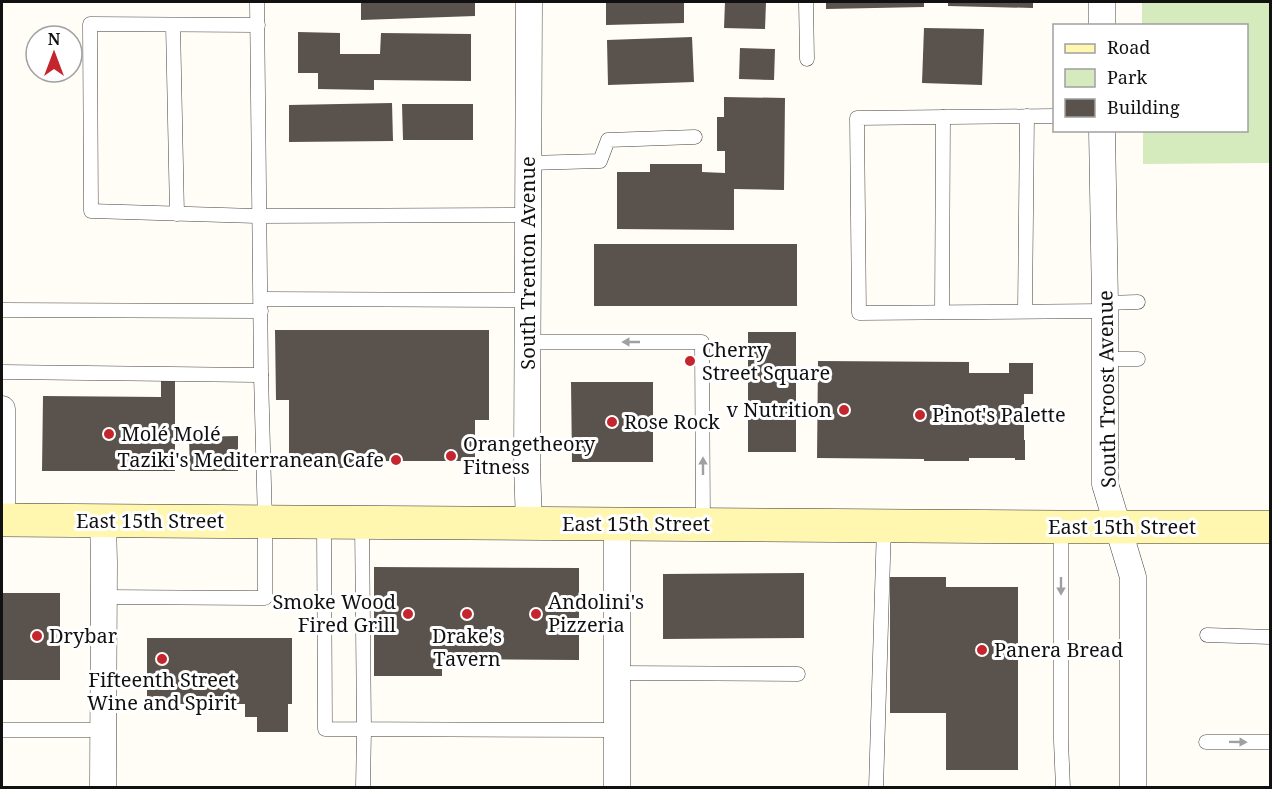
<svg xmlns="http://www.w3.org/2000/svg" width="1272" height="789" font-family="'Noto Serif',serif">
  <style>
    .green { fill: #d5ebbd }
    .building { fill: #5a524d }
    .lines { fill: none; stroke-linecap: round; stroke-linejoin: round }
    .lane-casing { stroke: #444; stroke-width: 15 }
    .street-casing { stroke: #444; stroke-width: 27 }
    .secondary-casing { stroke: #333; stroke-width: 34 }
    .lane { stroke: #fff; stroke-width: 14 }
    .street { stroke: #fff; stroke-width: 26 }
    .secondary { stroke: #fff6b0; stroke-width: 33 }
    .oneway { fill: #a0a0a0 }
    .poi-dot { fill: #c4262e; stroke: #fff; stroke-width: 2 }
    .labels { text-anchor: middle; stroke-width: 6; stroke-linejoin: round; paint-order: stroke }
    .street-label { font-size: 20px; fill: #111; stroke: #fff }
    .poi-label { font-size: 20px; fill: #111; stroke: #fff; text-anchor: start }
  </style>
  <rect width="100%" height="100%" fill="#fffdf5"/>
  <!-- green -->
  <path class="green" d="M 1142,2 L 1270,2 L 1270,163 L 1143,164 L 1143,131 L 1246,130 L 1246,26 L 1142,25 Z"/>
  <!-- building -->
  <g class="building">
    <path d="M 361,2 L 475,2 L 475,16 L 361,20 Z"/>
    <path d="M 606,2 L 684,2 L 684,23 L 606,25 Z"/>
    <path d="M 725,2 L 766,2 L 765,29 L 724,28 Z"/>
    <path d="M 826,2 L 924,2 L 924,7 L 826,9 Z"/>
    <path d="M 948,2 L 1033,2 L 1033,8 L 948,6 Z"/>
    <path d="M 924,28 L 984,29 L 982,85 L 922,83 Z"/>
    <path d="M 298,32 L 340,33 L 340,54 L 380,54 L 381,33 L 471,34 L 471,81 L 374,80 L 374,90 L 318,89 L 318,73 L 298,73 Z"/>
    <path d="M 692,37 L 694,82 L 608,85 L 607,40 Z"/>
    <path d="M 740,48 L 775,49 L 774,80 L 739,79 Z"/>
    <path d="M 724,97 L 785,98 L 784,190 L 734,189 L 734,230 L 617,229 L 617,172 L 650,172 L 650,164 L 702,164 L 702,172 L 725,173 L 725,151 L 717,151 L 717,117 L 724,117 Z"/>
    <path d="M 392,103 L 393,141 L 289,142 L 289,105 Z"/>
    <path d="M 402,104 L 473,104 L 473,140 L 403,140 Z"/>
    <rect x="594" y="244" width="203" height="62"/>
    <path d="M 275,330 L 489,330 L 489,420 L 475,420 L 475,461 L 363,461 L 363,468 L 289,468 L 289,400 L 276,400 Z"/>
    <rect x="748" y="332" width="48" height="120"/>
    <path d="M 818,361 L 969,362 L 969,373 L 1009,373 L 1009,363 L 1033,363 L 1033,394 L 1024,394 L 1024,440 L 1025,440 L 1025,460 L 1015,460 L 1015,458 L 969,458 L 969,461 L 924,461 L 924,459 L 817,458 Z"/>
    <path d="M 161,378 L 175,378 L 175,471 L 42,471 L 43,396 L 161,397 Z"/>
    <path d="M 571,382 L 653,382 L 653,462 L 572,462 Z"/>
    <path d="M 238,436 L 238,471 L 190,471 L 189,437 Z"/>
    <path d="M 374,567 L 579,568 L 579,660 L 442,659 L 442,676 L 374,676 Z"/>
    <path d="M 804,573 L 804,638 L 663,639 L 663,574 Z"/>
    <path d="M 890,577 L 946,577 L 946,587 L 1018,587 L 1018,770 L 946,770 L 946,713 L 890,713 Z"/>
    <rect x="2" y="593" width="58" height="87"/>
    <path d="M 147,638 L 292,638 L 292,704 L 288,704 L 288,732 L 257,732 L 257,717 L 245,717 L 245,704 L 147,704 Z"/>
  </g>
  <g class="lines">
    <defs>
      <g id="lane">
        <path d="M 806,2 L 807,59"/>
        <path d="M 173,25 L 177,214"/>
        <path d="M 258,25 L 90,24 L 91,211 L 259,216 L 528,215"/>
        <path d="M 1054,116 L 857,118 L 859,313 L 1105,311"/>
        <path d="M 529,163 L 600,161 L 608,140 L 695,137"/>
        <path d="M 261,299 L 528,300"/>
        <path d="M 1105,303 L 1138,302"/>
        <path d="M 2,310 L 261,311"/>
        <path d="M 1025,311 L 1027,116"/>
        <path d="M 942,312 L 943,117"/>
        <path d="M 528,342 L 702,342 L 703,525"/>
        <path d="M 1105,359 L 1138,359"/>
        <path d="M 2,372 L 261,375"/>
        <path d="M 324,523 L 325,729 L 617,730"/>
        <path d="M 362,523 L 364,730 L 363,788"/>
        <path d="M 1061,527 L 1061,741 L 1063,788"/>
        <path d="M 104,597 L 265,598 L 265,522 L 261,375 L 257,2"/>
        <path d="M 1207,635 L 1270,637"/>
        <path d="M 617,673 L 798,674"/>
        <path d="M 2,730 L 103,730"/>
        <path d="M 1206,742 L 1270,742"/>
        <path d="M 876,788 L 884,526"/>
      </g>
      <g id="street">
        <path d="M 1102,2 L 1102,26"/>
        <path d="M 1102,130 L 1105,303 L 1105,484 L 1133,577 L 1133,788"/>
        <path d="M 2,409 L 2,520"/>
        <path d="M 103,521 L 104,562 L 103,788"/>
        <path d="M 529,524 L 527,465 L 529,2"/>
        <path d="M 617,524 L 617,788"/>
      </g>
      <path id="secondary" d="M 2,520 L 1061,527 L 1270,527"/>
    </defs>
    <!-- lane casing -->
    <use href="#lane" class="lane-casing"/>
    <!-- street casing -->
    <use href="#street" class="street-casing"/>
    <!-- secondary casing -->
    <use href="#secondary" class="secondary-casing"/>
    <!-- lane -->
    <use href="#lane" class="lane"/>
    <!-- street -->
    <use href="#street" class="street"/>
    <!-- secondary -->
    <use href="#secondary" class="secondary"/>
  </g>
  <!-- one-way arrows -->
  <defs><path id="oneway-solid" d="M-6-.8H1V-3.2L6.5 0L1 3.2V.8H-6Z" transform="scale(1.5)"/></defs>
  <g class="oneway">
    <use href="#oneway-solid" transform="translate(631 342) rotate(-180)"/>
    <use href="#oneway-solid" transform="translate(703 466) rotate(-90)"/>
    <use href="#oneway-solid" transform="translate(1061 586) rotate(90)"/>
    <use href="#oneway-solid" transform="translate(1238 742) rotate(1)"/>
  </g>
  <!-- markers -->
  <g class="poi-dot">
    <circle cx="690" cy="361" r="6"/>
    <circle cx="844" cy="410" r="6"/>
    <circle cx="920" cy="415" r="6"/>
    <circle cx="612" cy="422" r="6"/>
    <circle cx="109" cy="434" r="6"/>
    <circle cx="451" cy="456" r="6"/>
    <circle cx="396" cy="460" r="6"/>
    <circle cx="408" cy="614" r="6"/>
    <circle cx="467" cy="614" r="6"/>
    <circle cx="536" cy="614" r="6"/>
    <circle cx="37" cy="636" r="6"/>
    <circle cx="982" cy="650" r="6"/>
    <circle cx="162" cy="659" r="6"/>
  </g>
  <g class="labels">
    <!-- street labels -->
    <g class="street-label">
      <text transform="translate(528 263) rotate(-90)" y="7">South Trenton Avenue</text>
      <text transform="translate(1107 389) rotate(-91)" y="7">South Troost Avenue</text>
      <text x="150" y="528">East 15th Street</text>
      <text x="636" y="531">East 15th Street</text>
      <text x="1122" y="534">East 15th Street</text>
    </g>
    <!-- poi labels -->
    <g class="poi-label">
      <text x="702" y="357">Cherry<tspan x="702" dy="23">Street Square</tspan></text>
      <text x="832" y="417" text-anchor="end">v Nutrition</text>
      <text x="932" y="422">Pinot's Palette</text>
      <text x="624" y="429">Rose Rock</text>
      <text x="121" y="441">Molé Molé</text>
      <text x="463" y="451">Orangetheory<tspan x="463" dy="23">Fitness</tspan></text>
      <text x="384" y="467" text-anchor="end">Taziki's Mediterranean Cafe</text>
      <text x="396" y="609" text-anchor="end">Smoke Wood<tspan x="396" dy="23">Fired Grill</tspan></text>
      <text x="548" y="609">Andolini's<tspan x="548" dy="23">Pizzeria</tspan></text>
      <text x="49" y="643">Drybar</text>
      <text x="467" y="643" text-anchor="middle">Drake's<tspan x="467" dy="23">Tavern</tspan></text>
      <text x="994" y="657">Panera Bread</text>
      <text x="162" y="687" text-anchor="middle">Fifteenth Street<tspan x="162" dy="23">Wine and Spirit</tspan></text>
    </g>
  </g>
  <!-- border -->
  <rect width="1272" height="789" fill="none" stroke="#111111" stroke-width="6"/>
  <!-- legend -->
  <rect x="1053" y="24" width="195" height="108" fill="#ffffff" stroke="#a0a0a0" stroke-width="1.5"/>
  <rect x="1065" y="44" width="30" height="9" fill="#fff6b0" stroke="#a0a0a0" stroke-width="1.5"/>
  <text x="1107" y="54" font-size="18" fill="#111111">Road</text>
  <rect x="1065" y="69" width="30" height="18" fill="#d5ebbd" stroke="#a0a0a0" stroke-width="1.5"/>
  <text x="1107" y="84" font-size="18" fill="#111111">Park</text>
  <rect x="1065" y="99" width="30" height="18" fill="#5a524d" stroke="#a0a0a0" stroke-width="1.5"/>
  <text x="1107" y="114" font-size="18" fill="#111111">Building</text>
  <!-- north arrow -->
  <g transform="translate(54 54)"><circle r="28" fill="#ffffff" stroke="#a0a0a0" stroke-width="1.5"/>
  <path d="M0-4.5L10 22L0 15L-10 22Z" fill="#c4262e"/>
  <text y="-9" font-size="16" font-weight="bold" text-anchor="middle" fill="#111111">N</text>
  </g>
</svg>
